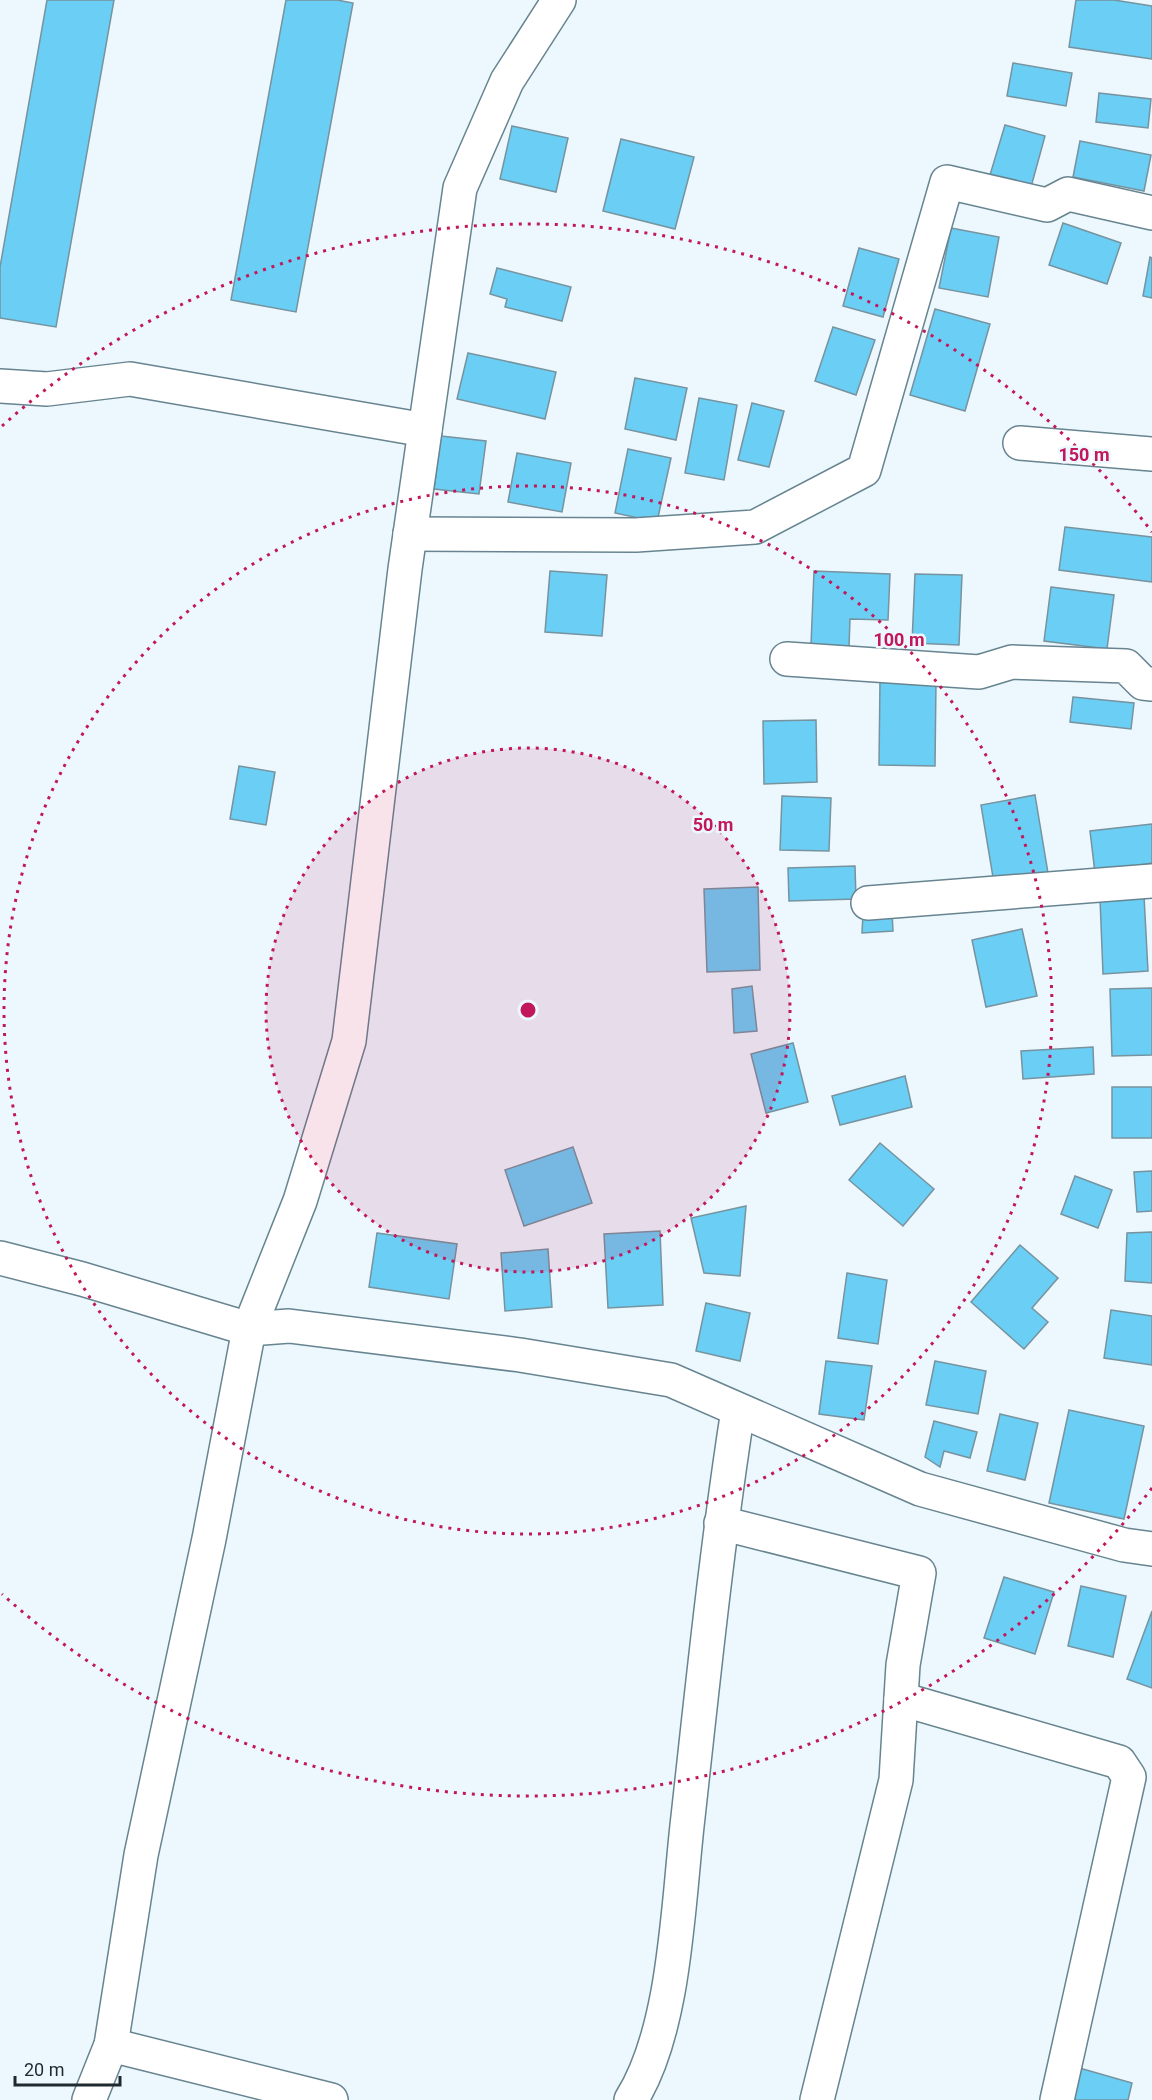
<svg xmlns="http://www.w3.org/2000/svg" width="1152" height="2100" font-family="Roboto,sans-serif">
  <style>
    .building { fill: #6bcef4; stroke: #76939f; stroke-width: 1.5 }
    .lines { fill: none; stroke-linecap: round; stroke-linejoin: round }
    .minor-casing { stroke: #678490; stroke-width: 36 }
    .minor { stroke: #fff; stroke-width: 33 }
    .ring { fill: none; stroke: #c2185b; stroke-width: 3; stroke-dasharray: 3 6 }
    .centre { fill: #c2185b; stroke: #ecf8fd; stroke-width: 3 }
    .ring-label { font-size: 18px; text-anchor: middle; font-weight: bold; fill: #c2185b; stroke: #ecf8fd; stroke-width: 5; stroke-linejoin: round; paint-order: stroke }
  </style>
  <rect width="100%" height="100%" fill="#ecf8fd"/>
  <!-- building -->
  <g class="building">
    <path d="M 47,0 L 114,0 L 56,327 L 0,318 L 0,267 Z"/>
    <path d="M 286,0 L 337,0 L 353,3 L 296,312 L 231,300 Z"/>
    <path d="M 1076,0 L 1114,0 L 1152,6 L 1152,59 L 1069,47 Z"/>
    <path d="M 1013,63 L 1072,73 L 1066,106 L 1007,96 Z"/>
    <path d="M 1099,93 L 1151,99 L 1148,128 L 1096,122 Z"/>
    <path d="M 1005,125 L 1045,136 L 1031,187 L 990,175 Z"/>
    <path d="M 512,126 L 568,138 L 556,192 L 500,179 Z"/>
    <path d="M 621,139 L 694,157 L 675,229 L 603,211 Z"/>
    <path d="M 1080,141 L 1151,155 L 1144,191 L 1073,177 Z"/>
    <path d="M 1063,223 L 1121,243 L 1107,284 L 1049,265 Z"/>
    <path d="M 951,228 L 999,237 L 988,297 L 939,288 Z"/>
    <path d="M 859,248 L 899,259 L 883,317 L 843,306 Z"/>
    <path d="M 1150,257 L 1152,258 L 1152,298 L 1143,296 Z"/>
    <path d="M 497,268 L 571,287 L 562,321 L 505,307 L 507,299 L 490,294 Z"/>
    <path d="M 935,309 L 990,324 L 965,411 L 910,395 Z"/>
    <path d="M 833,327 L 875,340 L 856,395 L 815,381 Z"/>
    <path d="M 468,353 L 556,372 L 545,419 L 457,399 Z"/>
    <path d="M 635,378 L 687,388 L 676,440 L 625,429 Z"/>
    <path d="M 699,398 L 737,405 L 724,480 L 685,473 Z"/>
    <path d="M 752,403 L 784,411 L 769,467 L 738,460 Z"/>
    <path d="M 441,436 L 486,441 L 479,494 L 434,489 Z"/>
    <path d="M 628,449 L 671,458 L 657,522 L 615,513 Z"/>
    <path d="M 517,453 L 571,463 L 562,512 L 508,502 Z"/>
    <path d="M 1065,527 L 1152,537 L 1152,582 L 1059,570 Z"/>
    <path d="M 550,571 L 607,575 L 602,636 L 545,632 Z"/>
    <path d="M 814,571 L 890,574 L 888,620 L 850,619 L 849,647 L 811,645 Z"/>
    <path d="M 915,574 L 962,575 L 959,645 L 912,643 Z"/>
    <path d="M 1051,587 L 1114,595 L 1107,649 L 1044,641 Z"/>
    <path d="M 880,680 L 936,681 L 935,766 L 879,765 Z"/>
    <path d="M 1073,697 L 1134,703 L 1131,729 L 1070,722 Z"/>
    <path d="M 816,720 L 817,782 L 764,784 L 763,721 Z"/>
    <path d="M 239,766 L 275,772 L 266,825 L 230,819 Z"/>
    <path d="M 1035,795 L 1048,873 L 994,883 L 981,805 Z"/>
    <path d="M 782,796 L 831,798 L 829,851 L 780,850 Z"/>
    <path d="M 1152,824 L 1152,863 L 1095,873 L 1090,831 Z"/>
    <path d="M 855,866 L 856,899 L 789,901 L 788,868 Z"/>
    <path d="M 758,887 L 760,970 L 707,972 L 704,889 Z"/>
    <path d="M 1144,896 L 1148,971 L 1103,974 L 1100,899 Z"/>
    <path d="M 892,912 L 893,931 L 862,933 L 863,913 Z"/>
    <path d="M 1022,929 L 1037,996 L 986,1007 L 972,940 Z"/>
    <path d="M 752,986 L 757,1031 L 734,1033 L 732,989 Z"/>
    <path d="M 1152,988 L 1152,1055 L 1112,1056 L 1110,989 Z"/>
    <path d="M 793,1043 L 808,1102 L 766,1113 L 751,1054 Z"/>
    <path d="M 1093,1047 L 1094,1074 L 1023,1079 L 1021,1051 Z"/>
    <path d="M 905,1076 L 912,1107 L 840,1125 L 832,1096 Z"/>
    <rect x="1112" y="1087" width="40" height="51"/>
    <path d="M 880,1143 L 934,1189 L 903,1226 L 849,1180 Z"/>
    <path d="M 573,1147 L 592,1203 L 524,1226 L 505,1170 Z"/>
    <path d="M 1152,1171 L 1152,1211 L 1137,1212 L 1134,1172 Z"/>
    <path d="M 1075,1176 L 1112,1190 L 1098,1228 L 1061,1214 Z"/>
    <path d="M 746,1206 L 740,1276 L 704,1273 L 691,1218 Z"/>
    <path d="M 660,1231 L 663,1305 L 608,1308 L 604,1234 Z"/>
    <path d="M 1152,1232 L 1152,1283 L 1125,1281 L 1127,1233 Z"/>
    <path d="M 377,1233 L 457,1244 L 449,1299 L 369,1287 Z"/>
    <path d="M 1020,1245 L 1058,1278 L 1032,1308 L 1048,1322 L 1024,1349 L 971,1302 Z"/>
    <path d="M 548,1249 L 552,1307 L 505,1311 L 501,1253 Z"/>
    <path d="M 847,1273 L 887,1280 L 878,1344 L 838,1338 Z"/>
    <path d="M 706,1303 L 750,1313 L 740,1361 L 696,1351 Z"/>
    <path d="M 1111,1310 L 1152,1316 L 1152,1365 L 1104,1358 Z"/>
    <path d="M 826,1361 L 872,1366 L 864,1420 L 819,1414 Z"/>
    <path d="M 935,1361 L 986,1371 L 978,1414 L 926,1405 Z"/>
    <path d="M 1069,1410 L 1144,1426 L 1124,1519 L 1049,1503 Z"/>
    <path d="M 1000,1414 L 1038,1423 L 1025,1480 L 987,1471 Z"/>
    <path d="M 934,1421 L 977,1432 L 970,1458 L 944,1451 L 940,1467 L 925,1457 Z"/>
    <path d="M 1004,1577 L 1054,1592 L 1035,1654 L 984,1638 Z"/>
    <path d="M 1081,1586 L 1126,1596 L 1113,1657 L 1068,1646 Z"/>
    <path d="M 1152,1611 L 1152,1688 L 1127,1679 Z"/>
    <path d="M 1076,2067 L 1132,2083 L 1128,2100 L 1067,2100 Z"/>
  </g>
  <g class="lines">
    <defs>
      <g id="minor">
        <path d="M 0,386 L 47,389 L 130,379 L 425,430"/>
        <path d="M 1020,443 L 1152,454"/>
        <path d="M 410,534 L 636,535 L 755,527 L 864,470 L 947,182 L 1047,205 L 1068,194 L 1152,213"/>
        <path d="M 787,659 L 979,672 L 1012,662 L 1126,666 L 1143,683 L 1152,684"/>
        <path d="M 868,903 L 1152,881"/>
        <path d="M 0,1258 L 82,1279 L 249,1329 L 289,1326 L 520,1355 L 671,1380 L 920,1489 L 1124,1545 L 1152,1549"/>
        <path d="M 721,1523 L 919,1573 L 903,1665 L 896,1780 L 817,2100"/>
        <path d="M 901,1699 L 1119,1762 L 1129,1777 L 1057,2100"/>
        <path d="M 111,2045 L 331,2100"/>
        <path d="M 89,2100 L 111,2045 L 141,1855 L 209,1539 L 249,1329 L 300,1201 L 349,1041 L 405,569 L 460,188 L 507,81 L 559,0"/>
        <path d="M 631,2100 C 676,2029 678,1901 688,1817 C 703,1681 717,1545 738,1410"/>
      </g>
    </defs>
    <!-- minor casing -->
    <use href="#minor" class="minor-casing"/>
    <!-- minor -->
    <use href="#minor" class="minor"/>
  </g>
  <!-- distance rings -->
  <circle cx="528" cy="1010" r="262" fill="#c2185b" fill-opacity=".12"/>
  <g class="ring">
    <circle cx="528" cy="1010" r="262"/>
    <circle cx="528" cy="1010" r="524"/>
    <path d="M1152 1488A786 786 0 0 1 2 1594M2 426A786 786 0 0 1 1152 532"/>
  </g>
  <circle cx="528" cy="1010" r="9" class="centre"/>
  <g class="ring-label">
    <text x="1084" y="461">150 m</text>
    <text x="899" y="646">100 m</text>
    <text x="713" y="831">50 m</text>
  </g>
  <!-- scale -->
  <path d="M15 2076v9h105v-9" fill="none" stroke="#1e2a2f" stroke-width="3"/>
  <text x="24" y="2076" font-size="18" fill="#1e2a2f" stroke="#ecf8fd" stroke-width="4.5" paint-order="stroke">20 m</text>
</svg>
